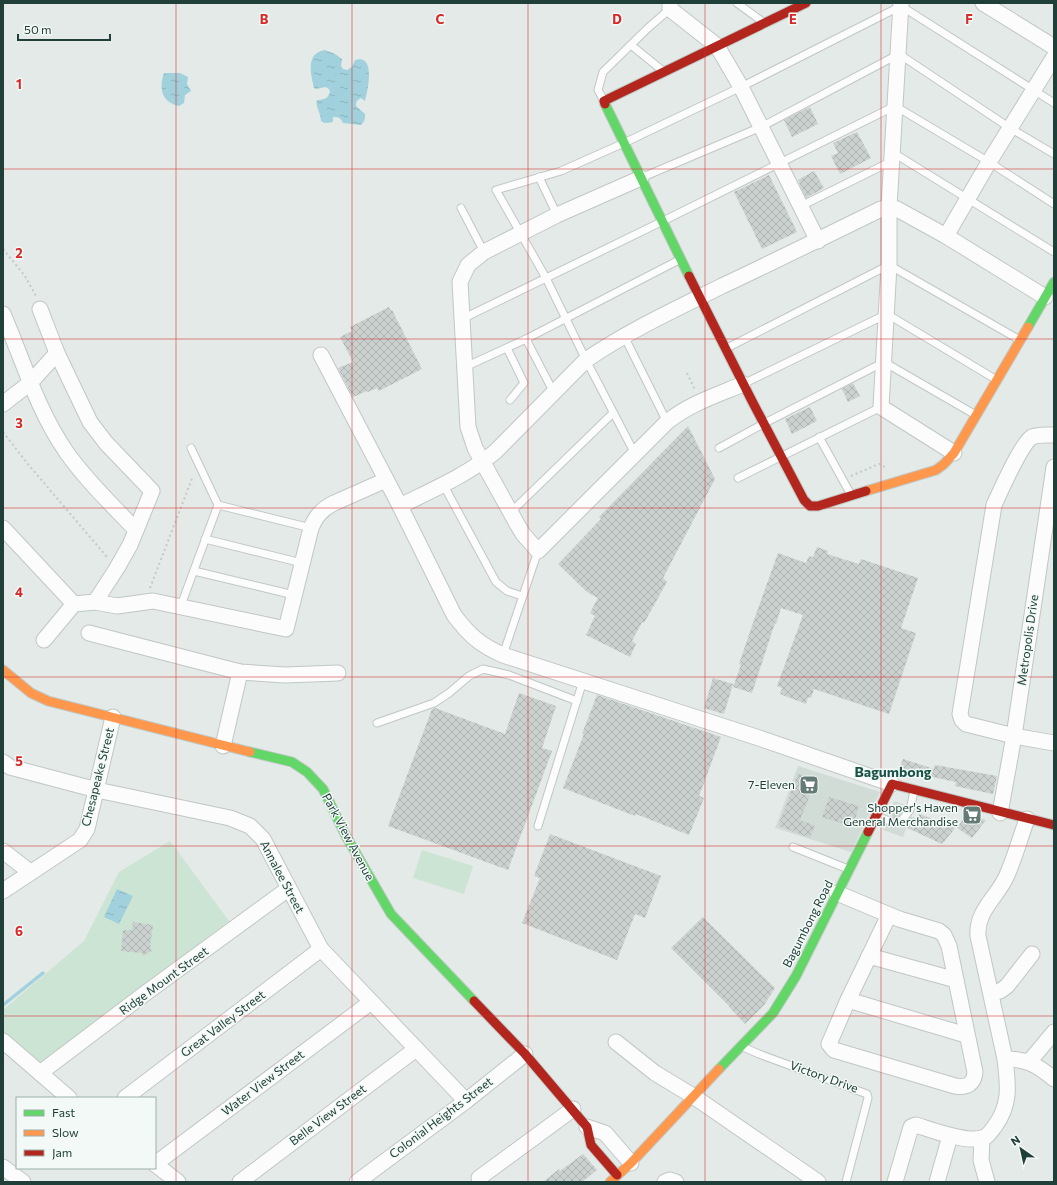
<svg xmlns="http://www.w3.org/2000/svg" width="1057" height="1185" font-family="Commissioner,sans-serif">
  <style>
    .built { fill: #d1dcd7 }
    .green { fill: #cce4d4 }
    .water { fill: url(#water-ripples) }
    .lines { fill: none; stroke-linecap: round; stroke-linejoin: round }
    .stream { stroke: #a1d1dc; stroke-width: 3.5 }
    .building { fill: url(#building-cross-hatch) }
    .lane-casing { stroke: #c1c7c4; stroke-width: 9 }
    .street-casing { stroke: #c1c7c4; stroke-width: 17 }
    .fast-casing { stroke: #bfc8c5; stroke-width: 11 }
    .slow-casing { stroke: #bfc8c5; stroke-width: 11 }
    .jam-casing { stroke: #bfc8c5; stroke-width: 11 }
    .path { stroke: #c1cac8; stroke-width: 2; stroke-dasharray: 2 3; stroke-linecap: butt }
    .lane { stroke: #fbfcfb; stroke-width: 7 }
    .street { stroke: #fbfcfb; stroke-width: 15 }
    .fast { stroke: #63d668; stroke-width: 9 }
    .slow { stroke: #ff974d; stroke-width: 9 }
    .jam { stroke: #b3261e; stroke-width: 9 }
    .grid { fill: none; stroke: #d62828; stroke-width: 1; stroke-opacity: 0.55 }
    .labels { text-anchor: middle; stroke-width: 3; stroke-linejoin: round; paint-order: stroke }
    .street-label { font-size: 12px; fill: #203f38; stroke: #f2f9f6 }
    .poi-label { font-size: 12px; fill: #203f38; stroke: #f2f9f6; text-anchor: end }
    .quarter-label { font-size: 14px; font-weight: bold; fill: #1a5348; stroke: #f2f9f6 }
    .grid-label { font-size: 13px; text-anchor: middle; font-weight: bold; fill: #d62828; stroke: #f2f9f6; stroke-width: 3; stroke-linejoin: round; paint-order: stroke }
  </style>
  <defs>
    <pattern id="water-ripples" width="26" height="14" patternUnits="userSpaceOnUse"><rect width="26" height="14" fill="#a1d1dc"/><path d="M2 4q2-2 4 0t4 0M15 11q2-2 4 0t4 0" fill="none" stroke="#8ab4be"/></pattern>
    <pattern id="building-cross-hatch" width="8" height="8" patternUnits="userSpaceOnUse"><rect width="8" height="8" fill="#cbd1cf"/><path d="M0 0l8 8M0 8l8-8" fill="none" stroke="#aeb4b2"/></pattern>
  </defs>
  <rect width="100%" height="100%" fill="#e4eae7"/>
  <!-- built -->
  <g class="built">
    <path d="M 798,766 L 880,792 L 851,852 L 775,828 Z"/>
    <path d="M 894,801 L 914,808 L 903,837 L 883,830 Z"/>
  </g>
  <!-- green -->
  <g class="green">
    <path d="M 170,841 L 229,921 L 41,1063 L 3,1033 L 3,1010 L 84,941 L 119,872 Z"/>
    <path d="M 422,850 L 473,866 L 464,894 L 413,878 Z"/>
  </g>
  <!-- water -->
  <g class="water">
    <path d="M 325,50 L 335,54 L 342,59 L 341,66 L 343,69 L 347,70 L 352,67 L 355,60 C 376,54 368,90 365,101 L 361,98 C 357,100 356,102 356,106 L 365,114 C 365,119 365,121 361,125 L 343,123 C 341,118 339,117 333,117 L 333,122 L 324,123 L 321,121 C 321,113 315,107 317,100 C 324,100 329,98 330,91 L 328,88 L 325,87 L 316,89 L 314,88 C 311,74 305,53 325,50 Z"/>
    <path d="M 164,73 L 180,73 L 188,77 L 187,84 L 191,91 L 185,95 L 184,103 L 179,106 C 161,102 159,88 164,73 Z"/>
    <path d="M 117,889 L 133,896 L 119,924 L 104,917 Z"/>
  </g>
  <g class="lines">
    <!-- stream -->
    <path class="stream" d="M 3,1005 L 43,973"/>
  </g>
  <!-- building -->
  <g class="building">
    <path d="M 810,107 L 818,124 L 792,137 L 784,120 Z"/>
    <path d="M 857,132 L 871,158 L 840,174 L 831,156 L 838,153 L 833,143 Z"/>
    <path d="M 814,171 L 824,188 L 806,198 L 798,180 Z"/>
    <path d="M 769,175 L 797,232 L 762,249 L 734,192 Z"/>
    <path d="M 389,307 L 391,311 L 392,310 L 422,369 L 379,391 L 377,388 L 368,392 L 367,391 L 353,397 L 338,368 L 353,362 L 340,337 L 352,331 L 350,327 Z"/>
    <path d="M 853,383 L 860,396 L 848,402 L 842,389 Z"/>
    <path d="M 810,407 L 817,421 L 792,434 L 785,419 Z"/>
    <path d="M 688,426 L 715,479 L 663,578 L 667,582 L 644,623 L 642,622 L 632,641 L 636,644 L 630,657 L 586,635 L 595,616 L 590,613 L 598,598 L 587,592 L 558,564 L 601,519 L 599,517 Z"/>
    <path d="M 817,547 L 828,551 L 827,554 L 859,564 L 861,559 L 918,578 L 901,628 L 916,633 L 889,714 L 814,689 L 811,698 L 808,697 L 806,704 L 780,694 L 782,688 L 777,686 L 803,615 L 781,608 L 776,624 L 775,623 L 752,693 L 733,687 L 741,665 L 739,664 L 755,617 L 778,553 L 806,563 L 809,556 L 813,557 Z"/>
    <path d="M 713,678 L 733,684 L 724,714 L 704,708 Z"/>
    <path d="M 519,693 L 556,706 L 542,748 L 552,751 L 508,870 L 388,826 L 432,709 L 435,708 L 505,734 Z"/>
    <path d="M 597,695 L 721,737 L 699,796 L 704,798 L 689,835 L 636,814 L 635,816 L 563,788 L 584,734 L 582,734 Z"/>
    <path d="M 903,759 L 934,769 L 935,765 L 997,776 L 993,794 L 955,786 L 956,782 L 919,774 L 918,778 L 898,773 Z"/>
    <path d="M 798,774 L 816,780 L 800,820 L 815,826 L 810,838 L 778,826 Z"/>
    <path d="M 829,797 L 859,806 L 853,827 L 822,817 Z"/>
    <path d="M 894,811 L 901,813 L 897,819 L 898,822 L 900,824 L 898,828 L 892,826 L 895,822 L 894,818 L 892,816 Z"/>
    <path d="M 919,814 L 956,827 L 942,844 L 901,825 L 906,823 L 911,817 L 918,819 Z"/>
    <path d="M 968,816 L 986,820 L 972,838 L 957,828 L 964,818 L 965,819 Z"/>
    <path d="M 550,834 L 661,876 L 645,918 L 635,914 L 617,960 L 522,923 L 540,878 L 534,876 Z"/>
    <path d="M 703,917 L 775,988 L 764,1005 L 745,1024 L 729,1007 L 729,1006 L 671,948 Z"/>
    <path d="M 133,922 L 153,925 L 150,947 L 152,951 L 143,956 L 142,953 L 121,951 L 123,930 L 132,930 Z"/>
    <path d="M 583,1154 L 597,1170 L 582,1182 L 543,1182 L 559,1169 L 560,1171 Z"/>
  </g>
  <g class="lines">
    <defs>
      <g id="lane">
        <path d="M 737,3 L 763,22"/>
        <path d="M 631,45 L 663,71"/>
        <path d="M 603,99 L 598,90 L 603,72 L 648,28 L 670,9"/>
        <path d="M 892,152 L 1054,252"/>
        <path d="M 539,177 L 557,215"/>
        <path d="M 643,177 L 761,127 L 899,54 L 1010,128 L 1054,154"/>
        <path d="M 801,206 L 892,161"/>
        <path d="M 461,208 L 484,252"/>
        <path d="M 462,319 L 663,221 L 895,106 L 989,162 L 1054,204"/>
        <path d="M 624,336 L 667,422"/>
        <path d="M 526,339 L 554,393"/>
        <path d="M 507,348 L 524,383 L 510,400"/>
        <path d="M 727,348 L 889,265 L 1018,339"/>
        <path d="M 465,367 L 526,339 L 679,260"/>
        <path d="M 745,383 L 887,314 L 995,379"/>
        <path d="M 819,437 L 850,493"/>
        <path d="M 719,448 L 763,424 L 884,362 L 974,414"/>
        <path d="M 635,454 L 586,360 L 546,278 L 496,190 L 561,171 L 624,143 L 741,87 L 901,6 L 1054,103"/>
        <path d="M 738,478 L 881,407"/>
        <path d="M 443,484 L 496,582 L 507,591 L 522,596"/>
        <path d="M 218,505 L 311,528"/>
        <path d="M 510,513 L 613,413"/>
        <path d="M 205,539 L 302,563"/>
        <path d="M 194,571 L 294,595"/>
        <path d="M 180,608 L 218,505 L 191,448"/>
        <path d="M 503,655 L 538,551"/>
        <path d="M 377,723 L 434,703 L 449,693 L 469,676 L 483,669 L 509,675 L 577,701"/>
        <path d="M 878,817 L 890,821"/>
        <path d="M 902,820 L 910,810 L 914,791"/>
        <path d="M 538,826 L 583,681"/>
        <path d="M 793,847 L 848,869"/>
        <path d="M 743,1047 L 759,1054 L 867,1094 L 868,1098 L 846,1182"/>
      </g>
      <g id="street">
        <path d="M 670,3 L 670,9 L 717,46 L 741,87 L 818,241"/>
        <path d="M 901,3 L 889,207 L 889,265 L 881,407 L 954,453"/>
        <path d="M 983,3 L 1054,47"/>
        <path d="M 641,178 L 557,215 L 484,252 L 468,265 L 460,282 L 468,427 L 475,448 L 517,524 L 523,534 L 538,551 L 667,422 C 689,404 717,395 743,384"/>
        <path d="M 946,236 L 989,162 L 1054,57"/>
        <path d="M 40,309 L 57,353 L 90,422 L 106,443 L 152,491 L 130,545 L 117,568 L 95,602"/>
        <path d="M 3,314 C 23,360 37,410 67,453 C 86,480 113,506 136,530"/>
        <path d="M 321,355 L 400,506 L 454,615 C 469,635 480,645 503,655 L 759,738 L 892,784"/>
        <path d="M 3,404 L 30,383 L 57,353"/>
        <path d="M 1054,435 C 1047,435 1039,434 1032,437 C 1021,444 1000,492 994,505 L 960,714 L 962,720 L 966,724 L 1014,736 L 1054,743"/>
        <path d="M 400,506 C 432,490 467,475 495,452 L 586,360 C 628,331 676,309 722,286 C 775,261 828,235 881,209 L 889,207 L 897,209 L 946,236 L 1045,297"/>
        <path d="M 3,528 L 74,604"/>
        <path d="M 89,633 L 240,672 L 285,675 L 338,673"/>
        <path d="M 44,640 L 74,604 L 95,602 L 117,606 L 153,601 L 286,629 L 311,528 C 316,516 322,509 334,503 L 386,480"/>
        <path d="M 223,746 L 240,672"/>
        <path d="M 3,762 L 10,767 L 97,790 L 230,818 L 250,826 L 263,839 L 321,949 L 466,1101"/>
        <path d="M 1000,813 L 1014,736 L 1054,467"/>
        <path d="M 3,851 L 30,872"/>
        <path d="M 3,891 L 80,840 L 87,829 L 113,717"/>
        <path d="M 837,893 L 899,919 L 939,931 L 944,935 L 949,946 L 975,1072 C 974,1084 967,1088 955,1086 L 834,1050 L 829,1044 L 848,1000 L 889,915"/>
        <path d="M 869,956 L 956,980"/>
        <path d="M 991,994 L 1000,991 L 1007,986 L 1032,954"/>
        <path d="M 848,1000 L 966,1035"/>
        <path d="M 3,1041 L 69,1098"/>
        <path d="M 616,1042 L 655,1073 L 693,1096 L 818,1182"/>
        <path d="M 1005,1059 C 1027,1059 1037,1065 1054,1079"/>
        <path d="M 1029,1062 L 1054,1032"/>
        <path d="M 40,1073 L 143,995 L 288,889"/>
        <path d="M 125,1098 L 321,949"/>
        <path d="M 587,1127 L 605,1133 L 631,1163"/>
        <path d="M 982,1138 L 981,1160 L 987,1182"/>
        <path d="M 155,1164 L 371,1002"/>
        <path d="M 155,1164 L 178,1182"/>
        <path d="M 3,1167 L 23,1182"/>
        <path d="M 479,1178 L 573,1109"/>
        <path d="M 240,1182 L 416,1049"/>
        <path d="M 357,1182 L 466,1101 L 525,1054"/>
        <path d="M 665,1182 L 670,1180 L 676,1182"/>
        <path d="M 895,1182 L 911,1127 L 916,1125 C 932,1130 966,1143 982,1138 C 988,1137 991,1131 995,1126 C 1011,1104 1008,1085 1005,1059 L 978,936 C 976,910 998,897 1007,875 C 1015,857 1020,838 1027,819"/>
        <path d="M 937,1182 L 950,1136"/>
      </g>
      <g id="fast">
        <path d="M 605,104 L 689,276"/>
        <path d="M 1028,327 L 1054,282"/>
        <path d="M 250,752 L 292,762 L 307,772 L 323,789 L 346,836 L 391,914 L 474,1001"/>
        <path d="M 719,1069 L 773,1013 L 796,976 L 868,832"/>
      </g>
      <g id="slow">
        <path d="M 866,491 L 936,470 L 944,464 L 954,453 L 1028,327"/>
        <path d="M 3,670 L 31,693 L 48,701 L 250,752"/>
        <path d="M 610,1182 L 631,1163 L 719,1069"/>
      </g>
      <g id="jam">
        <path d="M 605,104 L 604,101 L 806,3"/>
        <path d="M 689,276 L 752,401 L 804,500 L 810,506 L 818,506 L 866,491"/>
        <path d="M 868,832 L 892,784 L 1054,825"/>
        <path d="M 474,1001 L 525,1054 L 587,1127 L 591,1145 L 617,1175"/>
      </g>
    </defs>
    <!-- lane casing -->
    <use href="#lane" class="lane-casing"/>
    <!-- street casing -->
    <use href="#street" class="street-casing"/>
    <!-- fast casing -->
    <use href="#fast" class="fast-casing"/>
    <!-- slow casing -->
    <use href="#slow" class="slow-casing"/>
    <!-- jam casing -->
    <use href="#jam" class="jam-casing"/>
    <!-- path -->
    <g class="path">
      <path d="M 3,249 L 25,276 L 36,296"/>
      <path d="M 687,373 L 695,390"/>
      <path d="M 3,432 L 27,463 L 107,557"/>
      <path d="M 851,476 L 879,464 L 887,468"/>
      <path d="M 150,588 L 193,476"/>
    </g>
    <!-- lane -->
    <use href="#lane" class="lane"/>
    <!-- street -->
    <use href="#street" class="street"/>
    <!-- fast -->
    <use href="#fast" class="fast"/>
    <!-- slow -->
    <use href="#slow" class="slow"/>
    <!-- jam -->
    <use href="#jam" class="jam"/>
  </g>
  <!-- grid -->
  <path class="grid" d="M 176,3 L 176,1182M 352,3 L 352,1182M 528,3 L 528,1182M 705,3 L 705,1182M 881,3 L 881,1182M 3,169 L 1054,169M 3,339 L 1054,339M 3,508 L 1054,508M 3,677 L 1054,677M 3,846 L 1054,846M 3,1016 L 1054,1016"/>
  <!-- icons -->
  <defs>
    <symbol id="supermarket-square" viewBox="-11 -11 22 22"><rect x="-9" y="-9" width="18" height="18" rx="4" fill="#657b75" stroke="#f2f9f6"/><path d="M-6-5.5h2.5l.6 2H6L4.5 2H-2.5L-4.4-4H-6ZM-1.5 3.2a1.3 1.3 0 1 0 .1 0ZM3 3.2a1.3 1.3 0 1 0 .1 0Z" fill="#fff"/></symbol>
  </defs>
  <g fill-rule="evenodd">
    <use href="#supermarket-square" x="798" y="774" width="22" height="22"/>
    <use href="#supermarket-square" x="961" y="804" width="22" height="22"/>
  </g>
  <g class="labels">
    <!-- street labels -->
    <g class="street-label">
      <text transform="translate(1028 640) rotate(-82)" y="4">Metropolis Drive</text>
      <text transform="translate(98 777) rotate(-76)" y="4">Chesapeake Street</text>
      <text transform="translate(348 837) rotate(62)" y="4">Park View Avenue</text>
      <text transform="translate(282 877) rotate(62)" y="4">Annalee Street</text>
      <text transform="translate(808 924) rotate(-63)" y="4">Bagumbong Road</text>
      <text transform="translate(164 981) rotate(-36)" y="4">Ridge Mount Street</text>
      <text transform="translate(223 1024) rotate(-37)" y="4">Great Valley Street</text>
      <text transform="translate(824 1077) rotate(20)" y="4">Victory Drive</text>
      <text transform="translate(263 1083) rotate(-37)" y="4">Water View Street</text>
      <text transform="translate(328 1115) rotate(-37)" y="4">Belle View Street</text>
      <text transform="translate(441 1118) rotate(-37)" y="4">Colonial Heights Street</text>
    </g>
    <!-- poi labels -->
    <g class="poi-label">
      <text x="795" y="789">7-Eleven</text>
      <text x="958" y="812">Shopper's Haven<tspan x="958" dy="14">General Merchandise</tspan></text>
    </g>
    <!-- quarter labels -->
    <g class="quarter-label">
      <text x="893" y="777">Bagumbong</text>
    </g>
  </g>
  <g class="grid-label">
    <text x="264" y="24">B</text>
    <text x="440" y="24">C</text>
    <text x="617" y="24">D</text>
    <text x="793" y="24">E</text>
    <text x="969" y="24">F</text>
    <text x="19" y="89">1</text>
    <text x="19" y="258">2</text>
    <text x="19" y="428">3</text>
    <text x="19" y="597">4</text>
    <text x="19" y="766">5</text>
    <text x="19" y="936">6</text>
  </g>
  <!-- border -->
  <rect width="1057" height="1185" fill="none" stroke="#203f38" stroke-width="8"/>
  <!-- legend -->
  <rect x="16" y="1097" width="140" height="72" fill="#f2f9f6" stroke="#9eafaa"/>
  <rect x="24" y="1110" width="20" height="6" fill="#63d668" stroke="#9eafaa"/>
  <text x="52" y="1117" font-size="12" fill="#203f38">Fast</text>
  <rect x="24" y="1130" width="20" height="6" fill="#ff974d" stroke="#9eafaa"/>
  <text x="52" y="1137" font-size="12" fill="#203f38">Slow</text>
  <rect x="24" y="1150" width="20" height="6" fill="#b3261e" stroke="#9eafaa"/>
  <text x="52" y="1157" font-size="12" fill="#203f38">Jam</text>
  <!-- north arrow -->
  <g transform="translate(1021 1149) rotate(326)" stroke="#f2f9f6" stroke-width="3" paint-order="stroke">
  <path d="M0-3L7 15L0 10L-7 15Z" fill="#203f38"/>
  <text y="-6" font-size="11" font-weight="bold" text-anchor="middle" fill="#203f38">N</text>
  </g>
  <!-- scale -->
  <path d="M18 34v6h92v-6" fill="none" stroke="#203f38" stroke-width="2"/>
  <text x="24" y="34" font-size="12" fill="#203f38" stroke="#f2f9f6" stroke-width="3" paint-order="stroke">50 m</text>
</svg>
